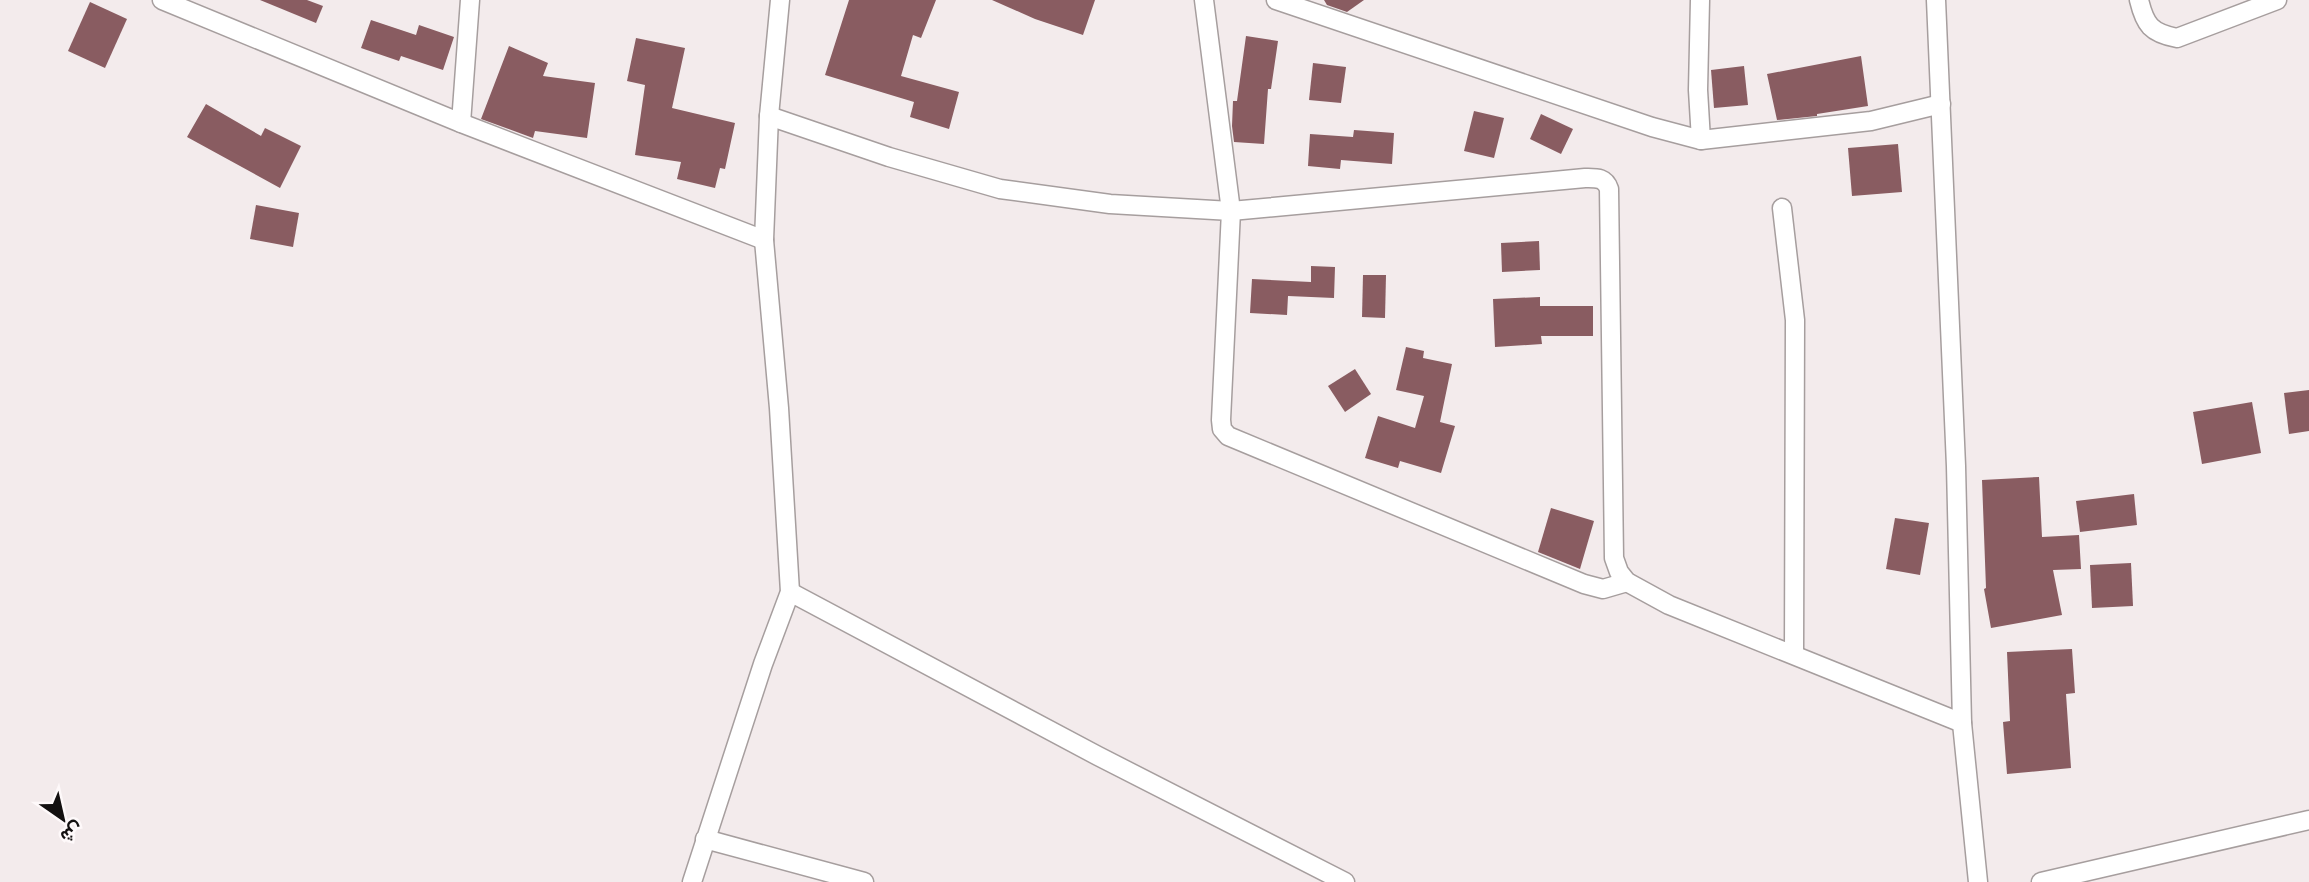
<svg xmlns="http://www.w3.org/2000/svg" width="2309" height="882" font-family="'Public Sans',Vazirmatn,sans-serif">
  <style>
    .building { fill: #895c61 }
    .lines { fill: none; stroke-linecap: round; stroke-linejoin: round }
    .minor-casing { stroke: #a69e9e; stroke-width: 21 }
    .minor { stroke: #fff; stroke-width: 18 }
  </style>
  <rect width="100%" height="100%" fill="#f3ebec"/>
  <!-- building -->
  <g class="building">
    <path d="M 260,0 L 307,0 L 323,6 L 316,23 Z"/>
    <path d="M 849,0 L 936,0 L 921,38 L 913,35 L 901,76 L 959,92 L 949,129 L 910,117 L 914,102 L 825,75 Z"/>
    <path d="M 992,0 L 1095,0 L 1083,35 L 1035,19 Z"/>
    <path d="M 1324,0 L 1364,0 L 1347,12 L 1327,5 Z"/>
    <path d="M 90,2 L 127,19 L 105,68 L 68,51 Z"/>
    <path d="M 371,20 L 416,35 L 419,25 L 454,37 L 443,70 L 401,56 L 399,61 L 361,48 Z"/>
    <path d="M 1246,36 L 1278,41 L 1271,89 L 1268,89 L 1264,144 L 1234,142 L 1232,126 L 1233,101 L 1237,101 Z"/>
    <path d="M 636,38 L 685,48 L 672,108 L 735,123 L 725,169 L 720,168 L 715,188 L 677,179 L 681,162 L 635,155 L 645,85 L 627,81 Z"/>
    <path d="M 509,46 L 548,63 L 543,76 L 595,83 L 587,138 L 535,131 L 533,138 L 481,119 Z"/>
    <path d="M 1861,56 L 1868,106 L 1817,114 L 1817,116 L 1777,120 L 1767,74 Z"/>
    <path d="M 1313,63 L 1346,67 L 1341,103 L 1309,100 Z"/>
    <path d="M 1744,66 L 1748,105 L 1714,108 L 1711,70 Z"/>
    <path d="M 206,104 L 261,136 L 265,128 L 301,146 L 280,188 L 187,137 Z"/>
    <path d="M 1474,111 L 1504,118 L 1494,158 L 1464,151 Z"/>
    <path d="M 1541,114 L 1573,129 L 1561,154 L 1530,139 Z"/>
    <path d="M 1354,130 L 1394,133 L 1392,164 L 1341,160 L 1340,169 L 1308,166 L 1310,134 L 1353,137 Z"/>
    <path d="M 1898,144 L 1902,192 L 1852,196 L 1848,148 Z"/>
    <path d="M 256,205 L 299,213 L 293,247 L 250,239 Z"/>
    <path d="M 1539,241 L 1540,270 L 1502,272 L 1501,243 Z"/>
    <path d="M 1311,266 L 1335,267 L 1334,298 L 1288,296 L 1287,315 L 1250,313 L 1252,279 L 1311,282 Z"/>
    <path d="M 1363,275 L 1386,275 L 1385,318 L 1362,317 Z"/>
    <path d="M 1540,297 L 1540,306 L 1593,306 L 1593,336 L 1541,336 L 1542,344 L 1495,347 L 1493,299 Z"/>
    <path d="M 1406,347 L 1424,351 L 1423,358 L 1452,364 L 1440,422 L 1455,426 L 1441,473 L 1400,461 L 1398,468 L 1365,458 L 1378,416 L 1415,428 L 1424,396 L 1396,390 Z"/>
    <path d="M 1355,369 L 1371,394 L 1345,412 L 1328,386 Z"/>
    <path d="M 2309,390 L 2309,431 L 2289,434 L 2284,393 Z"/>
    <path d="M 2252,402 L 2261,453 L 2202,464 L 2193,412 Z"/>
    <path d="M 2039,477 L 2042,537 L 2079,535 L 2081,569 L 2053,570 L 2062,615 L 1991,628 L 1984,589 L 1986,588 L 1982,480 Z"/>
    <path d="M 2134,494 L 2137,525 L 2080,532 L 2076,501 Z"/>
    <path d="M 1551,508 L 1594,521 L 1580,569 L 1538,552 Z"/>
    <path d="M 1895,518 L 1929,523 L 1920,575 L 1886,569 Z"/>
    <path d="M 2131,563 L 2133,606 L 2092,608 L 2090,565 Z"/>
    <path d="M 2072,649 L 2075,693 L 2066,694 L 2071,768 L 2007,774 L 2003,722 L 2010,721 L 2007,652 Z"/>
  </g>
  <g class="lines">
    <defs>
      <g id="minor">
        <path d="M 162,0 L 461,123 L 764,240"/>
        <path d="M 1204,0 L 1231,211 L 1585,178 C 1596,178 1605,177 1609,189 L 1614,558 L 1619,572 L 1627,582 L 1669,605 L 1962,723"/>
        <path d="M 1276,0 L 1652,127 L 1701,140 L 1871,121 L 1941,104"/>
        <path d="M 1700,0 L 1698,90 L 1701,140"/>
        <path d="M 1936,0 L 1956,466 L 1962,723 L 1978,882"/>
        <path d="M 2139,0 C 2145,25 2151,33 2177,38 L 2277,0"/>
        <path d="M 769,116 L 889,157 L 1000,189 L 1110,204 L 1231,211 L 1221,420 L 1222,429 L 1228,436 L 1584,584 L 1603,589 L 1627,582"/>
        <path d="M 461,123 L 470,0"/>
        <path d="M 1782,208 L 1795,320 L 1794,653"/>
        <path d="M 790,592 L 1098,756 L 1345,882"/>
        <path d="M 705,839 L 864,882"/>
        <path d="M 692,882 L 763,664 L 790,592 L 779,408 L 764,240 L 769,116 L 780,0"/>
        <path d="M 2041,882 L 2309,820"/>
      </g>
    </defs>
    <!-- minor casing -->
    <use href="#minor" class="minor-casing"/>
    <!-- minor -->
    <use href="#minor" class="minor"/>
  </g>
  <!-- north arrow -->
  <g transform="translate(63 819) rotate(146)" stroke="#fef9fa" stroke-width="5" paint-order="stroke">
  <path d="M0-5L12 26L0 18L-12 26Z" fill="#131010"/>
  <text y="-10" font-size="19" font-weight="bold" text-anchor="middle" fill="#131010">ش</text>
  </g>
</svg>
